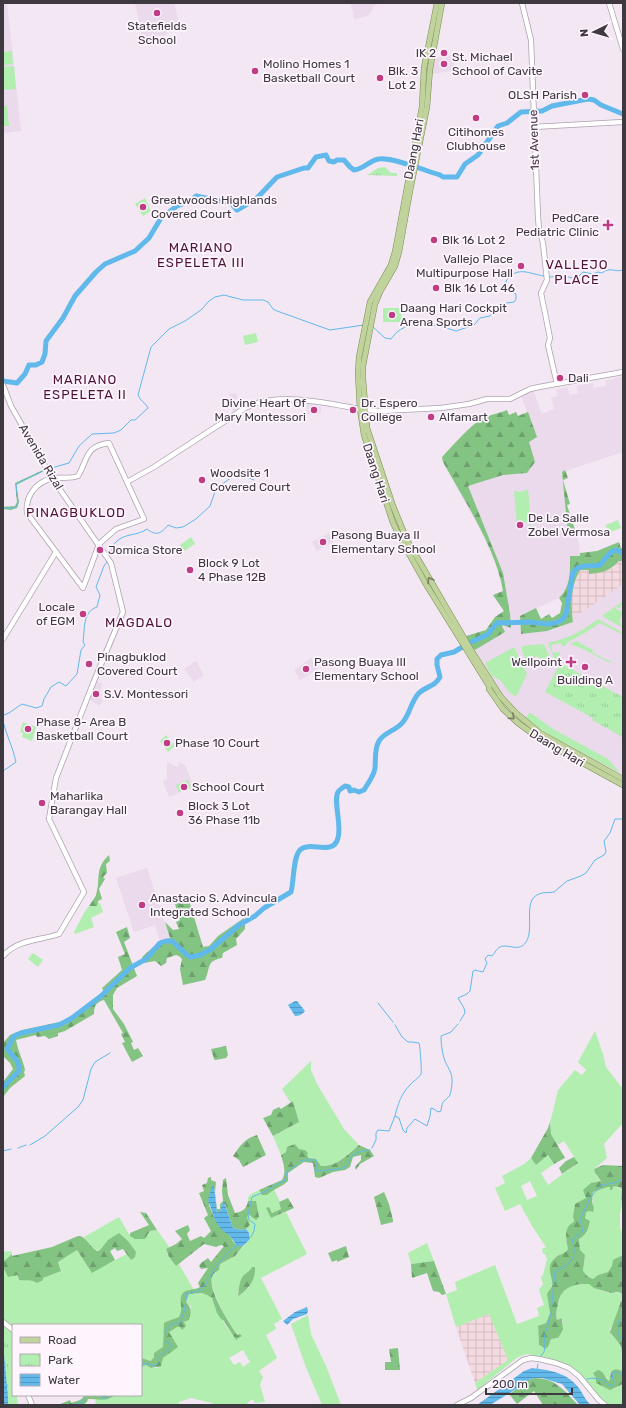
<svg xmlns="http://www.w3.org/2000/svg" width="626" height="1408" font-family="Rubik,sans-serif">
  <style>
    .built { fill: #eadaeb }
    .industrial { fill: url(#industrial-grid) }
    .green { fill: #b2eeb0; fill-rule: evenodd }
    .forest { fill: url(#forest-firs) }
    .park { fill: url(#park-tufts) }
    .water { fill: url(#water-rules) }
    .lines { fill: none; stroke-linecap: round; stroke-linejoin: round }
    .stream { stroke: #61b9eb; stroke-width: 1 }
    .river { stroke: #61b9eb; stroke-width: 5 }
    .secondary-casing { stroke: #aca2ad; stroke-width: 6 }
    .primary-casing { stroke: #788a50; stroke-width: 6 }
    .secondary { stroke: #fff; stroke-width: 4.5 }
    .primary { stroke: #c1d39c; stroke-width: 5 }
    .oneway { stroke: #797e68 }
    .poi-dot { fill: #c03d83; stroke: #fef5ff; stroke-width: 1.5 }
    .labels { text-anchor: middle; stroke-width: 3.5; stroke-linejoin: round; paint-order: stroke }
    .poi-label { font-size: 12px; fill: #3e393e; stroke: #fef5ff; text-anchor: start }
    .street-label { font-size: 12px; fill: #3e393e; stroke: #fef5ff }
    .neighbourhood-label { font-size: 13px; letter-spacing: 1px; fill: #521335; stroke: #fef5ff }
  </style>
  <defs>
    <pattern id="industrial-grid" width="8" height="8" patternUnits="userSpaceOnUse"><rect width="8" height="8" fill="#f3d9e0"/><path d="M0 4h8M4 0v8" fill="none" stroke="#d1bbc1"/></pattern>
    <pattern id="forest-firs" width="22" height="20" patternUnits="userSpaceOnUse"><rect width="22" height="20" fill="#84c483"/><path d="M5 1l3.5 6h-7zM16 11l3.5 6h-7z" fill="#6da06d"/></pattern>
    <pattern id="park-tufts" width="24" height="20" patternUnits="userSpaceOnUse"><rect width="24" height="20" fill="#b2eeb0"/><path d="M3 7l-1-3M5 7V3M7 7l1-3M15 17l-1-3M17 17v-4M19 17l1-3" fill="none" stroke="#9acd98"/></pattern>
    <pattern id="water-rules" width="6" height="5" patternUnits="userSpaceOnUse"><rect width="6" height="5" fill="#61b9eb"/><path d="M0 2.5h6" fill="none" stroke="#5197c0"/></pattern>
  </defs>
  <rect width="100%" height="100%" fill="#f2e7f3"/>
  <!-- built -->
  <g class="built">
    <path d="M 3,3 L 7,3 L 21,131 L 3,133 Z"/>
    <path d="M 135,3 L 174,3 L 179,22 L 171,24 L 172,30 L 168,31 L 166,35 L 142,38 Z"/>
    <path d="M 351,3 L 377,3 L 368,16 L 354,19 L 353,15 L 354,13 L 352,10 Z"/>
    <path d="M 452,55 L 456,70 L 432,74 L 434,58 Z"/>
    <path d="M 623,376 L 623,452 L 562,472 L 568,533 L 576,533 L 579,544 L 580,556 L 570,557 L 570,576 L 568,585 L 559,598 L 520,616 L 521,634 L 553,630 L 573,622 L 573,617 L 590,607 L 623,584 L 623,775 L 553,737 L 529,721 L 506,698 L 490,675 L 475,650 L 505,632 L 502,626 L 504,625 L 511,628 L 502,612 L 504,611 L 493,595 L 503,591 L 500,574 L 482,533 L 443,462 L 442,457 L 468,430 L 485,417 L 500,414 L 507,410 L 509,415 L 516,412 L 518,416 L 527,412 L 521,395 L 533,390 L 542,414 L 554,409 L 551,398 L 558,396 L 556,390 L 567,387 L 570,395 L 578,393 L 577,386 L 593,383 L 594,388 L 606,386 L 605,381 Z"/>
    <path d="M 236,393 L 239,409 L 233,413 L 229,394 Z"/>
    <path d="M 307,403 L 315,404 L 315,407 L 321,406 L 321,413 L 307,414 Z"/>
    <path d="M 329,533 L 334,541 L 317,551 L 312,542 Z"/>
    <path d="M 311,658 L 318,669 L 300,680 L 294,670 Z"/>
    <path d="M 196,661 L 204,675 L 194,682 L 184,669 Z"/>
    <path d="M 96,682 L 102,683 L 100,693 L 102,695 L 100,698 L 103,701 L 99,706 L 89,699 Z"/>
    <path d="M 167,762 L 177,767 L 180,762 L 185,765 L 194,787 L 169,797 L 163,781 L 167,779 Z"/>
    <path d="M 147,868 L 170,938 L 160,941 L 155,925 L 134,932 L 116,878 Z"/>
  </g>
  <!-- industrial -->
  <g class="industrial">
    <path d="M 619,561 L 623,561 L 623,584 L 590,607 L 573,617 L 571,599 L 572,590 L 580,570 L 590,570 L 589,574 L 613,568 Z"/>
    <path d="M 489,1314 L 508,1360 L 475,1383 L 456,1327 Z"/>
  </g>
  <!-- green -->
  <g class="green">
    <path d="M 12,51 L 13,64 L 3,65 L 3,52 Z"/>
    <path d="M 14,66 L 16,89 L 3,90 L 3,67 Z"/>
    <path d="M 3,106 L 7,106 L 9,126 L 3,126 Z"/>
    <path d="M 145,198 L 151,211 L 143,216 L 135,204 Z"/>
    <path d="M 383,308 L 402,308 L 401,322 L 383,322 Z"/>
    <path d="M 256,333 L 258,342 L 245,345 L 243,336 Z"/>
    <path d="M 528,489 L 531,526 L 535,526 L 536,528 L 529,529 L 529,522 L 517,523 L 514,491 L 521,492 Z"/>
    <path d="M 618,520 L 621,528 L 608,533 L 606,525 Z"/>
    <path d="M 191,537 L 195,544 L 184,551 L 180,545 Z"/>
    <path d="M 623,601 L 623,606 L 621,605 L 620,608 L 616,607 L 616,609 L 623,612 L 623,618 L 621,617 L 619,621 L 621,622 L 620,624 L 623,626 L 623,628 L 602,616 Z"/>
    <path d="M 598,619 L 623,633 L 623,635 L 600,623 L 583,634 L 568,642 L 564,647 L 560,643 L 551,645 L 553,653 L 559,652 L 560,653 L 557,660 L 555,660 L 548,643 C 567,639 583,631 598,619 Z"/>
    <path d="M 576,641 L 593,650 L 592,652 L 609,661 L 611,660 L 610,663 L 581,648 L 570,644 Z"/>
    <path d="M 544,644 L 550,658 L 547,656 L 544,660 L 536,656 L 532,661 L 529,657 L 527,658 L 529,662 L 527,662 L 522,651 L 522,646 Z"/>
    <path d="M 514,647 L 527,674 L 516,697 L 509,692 L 500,680 L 492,676 L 485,663 Z"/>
    <path d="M 529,713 L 531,713 L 553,729 L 608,759 L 620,773 L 553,737 L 540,729 L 526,718 Z"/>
    <path d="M 23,722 L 36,727 L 32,741 L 22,737 L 23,733 L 20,732 Z"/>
    <path d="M 166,735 L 175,746 L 168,752 L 160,741 Z"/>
    <path d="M 188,780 L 191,788 L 179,792 L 176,785 Z"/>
    <path d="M 97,903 L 100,903 L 103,912 L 91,918 L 94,927 L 75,934 L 74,932 L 84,913 L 89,906 L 96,906 Z"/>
    <path d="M 33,953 L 43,960 L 38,967 L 28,959 Z"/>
    <path d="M 595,1031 L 603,1054 L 606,1067 L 623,1089 L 623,1123 L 604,1144 L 607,1158 L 594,1169 L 596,1176 L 601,1181 L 592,1183 L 584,1190 L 587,1198 L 575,1204 L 573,1216 L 574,1222 C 565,1232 565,1235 568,1249 L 566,1252 L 554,1258 L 552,1285 L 548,1297 L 550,1313 L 546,1323 L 538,1327 L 539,1345 L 542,1348 L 548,1347 L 550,1340 L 552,1338 L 557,1339 L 563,1330 L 563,1320 L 561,1318 L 557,1320 C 555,1314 557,1310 558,1304 C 560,1288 574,1283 589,1284 C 597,1288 600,1291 610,1293 C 615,1293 618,1292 623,1294 L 623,1302 L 620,1302 L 614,1322 L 610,1329 L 612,1335 L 621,1346 L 623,1371 L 616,1369 L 610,1373 L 610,1380 L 609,1381 L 606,1376 L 596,1378 L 599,1384 L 605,1387 L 608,1389 L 613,1389 L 623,1384 L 623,1405 L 608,1405 L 597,1395 L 577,1372 L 528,1354 L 524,1355 L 518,1357 L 477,1390 L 475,1383 L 508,1360 L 489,1314 L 456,1327 L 446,1294 L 457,1290 L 455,1282 L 495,1265 L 517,1324 L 539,1316 L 537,1308 L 544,1305 L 539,1290 L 543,1284 L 541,1277 L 543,1275 L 547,1259 L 545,1254 L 543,1254 L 542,1249 L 546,1247 L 532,1226 L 520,1204 L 505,1211 L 495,1188 L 505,1183 L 502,1176 L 524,1164 L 531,1158 L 536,1165 L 548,1155 L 554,1164 L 541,1173 L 548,1185 L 578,1163 L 564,1141 L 558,1145 L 551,1134 L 550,1122 L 553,1111 L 558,1090 L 575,1070 L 582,1075 L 586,1070 L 578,1062 ZM 530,1181 L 537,1196 L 527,1200 L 521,1186 Z"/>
    <path d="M 311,1061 L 311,1070 L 317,1084 L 344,1129 L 359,1145 C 347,1154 337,1167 321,1166 C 318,1161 311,1160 307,1155 L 308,1153 L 305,1150 L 299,1149 L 295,1144 L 286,1152 L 281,1155 L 273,1136 L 299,1122 L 293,1101 L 290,1102 L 282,1089 Z"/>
    <path d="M 608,1187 L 616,1187 L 622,1189 L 621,1198 L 623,1199 L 620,1214 L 620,1227 L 623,1235 L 623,1256 L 621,1256 L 608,1272 L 598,1275 L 593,1279 L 587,1276 L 583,1272 L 585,1256 L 580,1250 L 579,1239 C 587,1234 588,1230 590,1221 L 585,1218 L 586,1213 L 588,1211 L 592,1212 L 593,1192 Z"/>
    <path d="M 274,1189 L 280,1202 L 279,1202 L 282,1209 L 272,1213 L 270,1218 L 286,1212 L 307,1254 L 261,1278 L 282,1319 L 274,1324 L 276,1329 L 266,1335 L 277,1358 L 259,1371 L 263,1377 L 260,1385 L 265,1402 L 255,1403 L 253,1400 L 251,1400 L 245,1405 L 214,1405 L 212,1403 L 191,1398 L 179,1402 L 179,1405 L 95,1405 L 96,1399 L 113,1397 L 115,1395 L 141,1395 L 141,1372 L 142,1366 L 146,1365 L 151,1368 L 157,1368 L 162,1358 L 168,1354 L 169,1332 L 184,1322 L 189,1320 L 191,1306 L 186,1302 L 189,1294 C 195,1294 202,1292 208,1295 C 213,1297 214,1303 216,1308 C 221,1320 229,1329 236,1340 L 241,1337 L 237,1336 C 230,1323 208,1290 212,1276 C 213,1273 216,1272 219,1270 L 220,1264 L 235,1256 L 250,1239 L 249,1233 L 246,1229 L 250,1225 L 247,1217 L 249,1215 L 253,1218 L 259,1215 L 250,1201 L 248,1201 L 248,1197 L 251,1194 L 259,1190 L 260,1194 L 267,1195 ZM 249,1272 L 249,1288 L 238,1296 C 239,1286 240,1276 249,1272 ZM 243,1350 L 250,1362 L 243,1367 L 240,1362 L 234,1365 L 229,1358 Z"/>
    <path d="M 119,1217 L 130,1236 L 148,1236 L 150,1231 L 157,1230 L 170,1248 L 166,1250 L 169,1257 L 176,1266 L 179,1264 L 194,1290 L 181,1298 L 182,1312 L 179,1318 L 168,1321 L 163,1335 L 164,1348 L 151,1361 L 141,1358 L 141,1325 L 13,1325 L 13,1357 L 9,1334 L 3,1326 L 3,1252 L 11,1251 L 12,1254 L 6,1259 L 18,1275 L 20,1280 L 33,1280 L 43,1278 L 61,1270 L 58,1262 L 77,1250 L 92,1272 L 127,1254 L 129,1258 L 128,1241 L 119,1233 L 100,1250 L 94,1250 L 84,1237 Z"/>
    <path d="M 427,1243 L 434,1261 L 411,1264 L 408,1253 Z"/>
    <path d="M 308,1315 L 311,1334 L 326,1366 L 341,1405 L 322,1405 L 305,1365 L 291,1324 Z"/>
  </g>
  <!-- forest -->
  <g class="forest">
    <path d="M 507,410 L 509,415 L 516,412 L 518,416 L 528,412 L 537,437 L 529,442 L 535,462 L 527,473 L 503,475 L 468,486 L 503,573 L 510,614 L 511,628 L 503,625 L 502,626 L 505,632 L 475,650 L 473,648 L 466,636 L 486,630 L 495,617 L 504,611 L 493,595 L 503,591 C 496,548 464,500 443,462 L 442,457 C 454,445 471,423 486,417 C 493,414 500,413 507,410 Z"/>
    <path d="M 43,470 L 44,471 L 16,485 L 19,502 L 17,508 L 11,510 L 3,509 L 3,507 L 15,506 L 17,502 L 15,483 Z"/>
    <path d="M 565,470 L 568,478 L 563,480 L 570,504 L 567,505 L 576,533 L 568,534 L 562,472 Z"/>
    <path d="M 619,542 L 621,548 L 623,548 L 623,561 L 619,561 C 610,571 602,573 589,574 L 589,570 L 580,570 C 570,590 571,600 573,622 L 547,631 L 521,634 L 520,616 L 536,608 L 541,619 L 549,614 L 552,618 L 560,613 L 562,603 L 559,598 C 571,586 570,572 570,556 L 580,556 L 580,553 L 597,551 Z"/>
    <path d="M 109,855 L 110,861 L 106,864 L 107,873 L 103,877 L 105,879 L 99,889 L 102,899 L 98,901 L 97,906 L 89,906 C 91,902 95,898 96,895 C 101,879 94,869 109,855 Z"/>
    <path d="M 189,900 L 203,947 L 209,946 L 218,936 L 244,918 L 245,929 L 236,939 L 237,945 L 223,953 L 222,958 C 206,961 211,967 205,980 L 183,985 L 180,969 L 182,959 L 179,956 L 176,955 L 167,958 L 166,963 L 161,966 L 155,961 L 144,963 L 142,957 L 160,941 L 170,938 L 165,922 L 173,930 L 179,929 L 176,922 L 180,920 L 175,904 Z"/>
    <path d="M 127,927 L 130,938 L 124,942 L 137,976 L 117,988 L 113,995 L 113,1009 L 124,1024 L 133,1042 L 131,1043 L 134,1050 L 138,1048 L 143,1056 L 132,1062 L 122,1043 L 125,1042 L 121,1034 L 123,1033 L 104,1000 C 96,1002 94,1006 94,1014 L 65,1031 L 58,1033 L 58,1036 L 49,1039 L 45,1036 L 37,1037 L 36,1035 L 16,1040 C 18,1051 23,1060 25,1070 L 24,1072 L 25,1076 L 10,1088 L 3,1097 L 3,1082 L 13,1069 L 10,1063 L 3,1056 L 3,1043 L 10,1035 L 22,1030 L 64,1021 L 104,992 L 102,988 L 122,970 L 118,957 L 125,954 L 116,932 Z"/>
    <path d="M 226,1046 L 228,1055 L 226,1058 L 215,1060 L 214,1059 L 211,1049 Z"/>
    <path d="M 293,1101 L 299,1122 L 273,1136 L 263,1118 L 271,1115 L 273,1110 L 279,1107 L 281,1109 Z"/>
    <path d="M 550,1122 L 551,1134 L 565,1158 L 554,1164 L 548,1155 L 536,1165 L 531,1158 L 548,1128 Z"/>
    <path d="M 257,1135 L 266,1155 L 243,1167 L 239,1160 L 233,1156 C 240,1146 245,1138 257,1135 Z"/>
    <path d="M 295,1144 L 299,1149 L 305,1150 L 308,1153 L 307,1155 L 309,1158 L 316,1159 L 321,1166 C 337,1167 348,1154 359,1145 L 370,1150 L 374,1156 L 360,1164 L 356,1170 L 355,1167 L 361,1160 L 361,1155 L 353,1157 L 350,1167 L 345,1170 L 333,1172 L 319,1178 L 315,1177 L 313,1163 L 304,1162 L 288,1173 L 288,1181 C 282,1187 273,1189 267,1195 L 262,1195 L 259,1190 L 282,1180 C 287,1172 283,1163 281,1155 L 286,1152 L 287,1147 Z"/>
    <path d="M 574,1157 L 578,1163 L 562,1174 L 559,1168 L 566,1161 Z"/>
    <path d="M 603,1165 L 623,1166 L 623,1198 L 621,1200 L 622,1189 C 620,1187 616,1186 613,1187 L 612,1190 L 610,1190 L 610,1187 L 608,1187 L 593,1192 L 592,1202 L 594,1208 L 593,1212 L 588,1211 L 586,1213 L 585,1218 L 590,1221 C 588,1230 587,1234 579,1239 L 580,1250 L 585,1255 L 583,1271 L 587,1276 L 593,1279 L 598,1275 L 608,1272 L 612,1266 L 613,1260 L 621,1256 L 623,1256 L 623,1294 L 618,1292 L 611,1293 L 594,1288 L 589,1284 C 574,1283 560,1288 558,1304 C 557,1310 555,1314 557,1320 L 562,1318 L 563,1330 L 558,1338 L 551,1339 L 548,1347 L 545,1349 L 539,1345 L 538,1326 L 546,1323 L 550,1313 L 547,1294 C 548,1291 551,1289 552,1286 C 554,1278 544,1268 555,1258 C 559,1254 565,1254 568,1249 C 566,1239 563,1227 574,1222 L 573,1216 L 575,1204 L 586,1198 L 583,1190 L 591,1183 L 601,1181 L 595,1173 L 594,1169 Z"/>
    <path d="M 211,1177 L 211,1180 L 216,1182 L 215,1193 L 217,1209 L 220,1209 L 220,1204 L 223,1201 L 222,1191 L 223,1180 L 226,1178 L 228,1195 L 235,1213 C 242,1212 247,1209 248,1201 L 256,1201 L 259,1217 L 256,1220 L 249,1215 L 247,1217 L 250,1225 L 246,1229 L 240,1230 L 233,1228 L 225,1204 L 222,1204 L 220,1211 L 217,1214 L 214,1186 L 209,1205 L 214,1217 L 230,1236 L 234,1243 L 239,1246 L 243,1246 L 235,1256 L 220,1264 L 219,1270 C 216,1272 213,1273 212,1277 C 208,1291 229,1322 237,1335 L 240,1334 L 242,1336 L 236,1340 L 224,1321 L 221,1319 L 217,1313 L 212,1298 L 207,1295 L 202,1293 L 189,1294 L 186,1302 C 192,1308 191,1312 189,1320 L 184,1322 L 186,1326 L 182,1330 L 179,1326 L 169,1332 L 178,1347 L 163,1358 L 161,1366 L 151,1368 L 146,1365 L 143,1366 L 141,1372 L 141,1358 L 151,1361 L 154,1357 L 154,1353 L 163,1347 L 164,1323 L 168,1321 L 179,1317 C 179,1317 181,1312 181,1311 C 182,1305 178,1297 184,1292 C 188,1289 195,1290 200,1287 L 198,1283 L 208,1268 L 201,1269 L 199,1266 L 201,1263 L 208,1258 L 211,1262 L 224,1246 L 221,1245 L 216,1247 L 204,1244 L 176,1266 L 169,1257 L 166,1249 L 176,1244 L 182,1239 L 175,1231 L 188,1225 L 190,1230 L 187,1234 L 190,1241 L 201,1236 L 204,1238 L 211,1231 L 204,1218 L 208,1215 L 199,1193 L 204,1191 L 202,1185 L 207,1183 L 208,1178 Z"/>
    <path d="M 384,1192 L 389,1204 L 393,1220 L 393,1222 L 381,1225 L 374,1197 Z"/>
    <path d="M 288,1198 L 294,1208 L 271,1218 L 266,1208 L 269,1207 L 272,1213 L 281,1209 L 279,1202 Z"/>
    <path d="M 140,1212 L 146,1213 L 157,1230 L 150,1231 L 145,1239 L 135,1239 L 130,1236 L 130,1233 L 149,1225 Z"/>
    <path d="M 119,1233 L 128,1241 L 136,1252 L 135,1257 L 131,1260 L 123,1249 L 117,1251 L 115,1248 L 110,1251 L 115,1260 L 92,1273 L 77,1250 L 58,1262 L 61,1271 L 43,1278 L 43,1280 L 37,1283 C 31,1279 25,1281 19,1280 L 18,1275 L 8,1277 L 4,1269 L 4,1261 L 12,1254 L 12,1256 L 52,1247 L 78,1236 C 87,1236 89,1247 97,1251 L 100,1250 L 108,1240 Z"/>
    <path d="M 346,1246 L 349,1257 L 337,1262 L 337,1260 L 332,1262 L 328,1253 Z"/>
    <path d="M 434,1261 L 446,1294 L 442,1295 L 439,1292 L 433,1291 L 427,1273 L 412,1278 L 411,1264 Z"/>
    <path d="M 252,1267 L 255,1267 C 256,1280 248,1290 238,1296 C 239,1289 239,1279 245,1274 C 249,1271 250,1271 252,1267 Z"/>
    <path d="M 621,1301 L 623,1302 L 623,1362 L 621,1346 L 610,1332 Z"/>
    <path d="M 398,1348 L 400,1370 L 385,1370 L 385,1362 L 391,1362 L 389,1349 Z"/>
    <path d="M 616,1369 L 623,1371 L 623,1384 L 610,1390 L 596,1383 L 596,1378 L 593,1373 L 598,1370 C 604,1371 605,1378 609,1381 C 612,1376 608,1371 616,1369 Z"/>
    <path d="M 534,1378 C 555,1378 564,1390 578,1405 L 543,1405 L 534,1391 L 517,1404 L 509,1394 L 527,1382 L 526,1381 Z"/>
    <path d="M 86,1395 L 115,1395 C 108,1402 98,1399 88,1399 L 87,1402 L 83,1405 L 58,1405 L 70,1400 L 71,1403 L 80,1400 Z"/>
  </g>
  <!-- park -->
  <g class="park">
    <path d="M 385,167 L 391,173 L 397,173 L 397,176 L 367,175 L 378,168 Z"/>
    <path d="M 560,663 L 623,697 L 623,737 L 592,720 L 593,718 L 545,692 Z"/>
    <path d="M 3,1326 C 18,1338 13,1378 13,1395 L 17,1395 L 18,1405 L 3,1405 Z"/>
  </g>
  <!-- water -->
  <g class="water">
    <path d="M 295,1001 L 297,1001 L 305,1011 C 303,1014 299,1016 295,1016 L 288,1005 Z"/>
    <path d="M 212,1186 L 214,1186 L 217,1213 L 220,1211 L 222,1204 L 224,1202 L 233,1228 L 240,1230 L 246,1229 L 249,1233 L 250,1239 L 243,1246 L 237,1246 L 230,1236 L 222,1230 L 216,1222 L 214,1217 L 208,1200 Z"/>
    <path d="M 307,1307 L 308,1311 L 307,1314 L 293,1319 L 287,1325 L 283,1321 L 295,1312 Z"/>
    <path d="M 3,1344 L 8,1397 L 8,1405 L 3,1405 Z"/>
    <path d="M 532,1368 C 549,1370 566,1372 578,1387 C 583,1393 585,1400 591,1405 L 580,1405 L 562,1384 L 542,1378 L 534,1378 L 526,1381 L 516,1389 L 490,1405 L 477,1405 L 524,1371 Z"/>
  </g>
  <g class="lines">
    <!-- stream -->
    <g class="stream">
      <path d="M 548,277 C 553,277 557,276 562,276 C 567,276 571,278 576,279 L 583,272 L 593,274 L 598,272 L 602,273 C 611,266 614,273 623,270"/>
      <path d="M 373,327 L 385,338 L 391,339 C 406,317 434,324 456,331 L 474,325 L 480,318 L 490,316 L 500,304 L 514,302 L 516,299 L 516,294 C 509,291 507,288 506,281 C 518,265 529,274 544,276"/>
      <path d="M 48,469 L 69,463 L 79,446 L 92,434 L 114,433 L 121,430 L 131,420 L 135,420 L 148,408 C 146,403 140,401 138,395 L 151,347 L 169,329 L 185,321 L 201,310 L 209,301 L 215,297 L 224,295 L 243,300 L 263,300 L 268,302 L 273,309 L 277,311 L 330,330 L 364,325"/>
      <path d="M 3,508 L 14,508 L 17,506 L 18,502 L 16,484 L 45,470"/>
      <path d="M 109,557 C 111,552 112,545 116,542 C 124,533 138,536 147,529 C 156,536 161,534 168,525 L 176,528 L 183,527 L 196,519 L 210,506 L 216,489 L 237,473 L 254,480"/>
      <path d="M 3,716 L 4,715 C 11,713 15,708 22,704 L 36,708 L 42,706 L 44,699 L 51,687 L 59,682 L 66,686 L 77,674 L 81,650 L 85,645 L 83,642 C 85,630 82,612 97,607 L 100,595 L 96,587 L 104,566 L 107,562"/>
      <path d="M 3,721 C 6,735 13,747 16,762 L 3,771"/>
      <path d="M 378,1003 L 393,1022"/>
      <path d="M 460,1021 L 465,1013 L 464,1008 L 458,998 L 467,994 L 470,991 L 473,971 L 475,970 L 483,972 L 487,963 L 485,959 L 488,955 L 492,956 C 495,953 497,948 500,947 C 508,943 519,953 526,942 C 535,929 522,900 539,894 C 543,892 549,893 554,892 L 567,881 L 581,876 L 586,873 L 595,860 L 604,855 L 606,852 L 604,841 L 610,833 L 615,819 L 623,819"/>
      <path d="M 395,1025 L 402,1037 L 408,1042 L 412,1042 L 419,1043 C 420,1045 422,1072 421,1074 C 419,1078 413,1081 410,1085 C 401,1094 398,1104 395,1116"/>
      <path d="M 30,1145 L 45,1136 L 78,1107 L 83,1100 L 91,1069 L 95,1062 L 110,1053"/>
      <path d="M 18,1148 L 26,1145"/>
      <path d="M 372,1148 L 376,1140 L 376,1133 L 378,1130 L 389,1131 L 395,1116 L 399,1118 L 403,1130 L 406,1133 L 407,1128 L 415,1119 L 427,1126 L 430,1116 L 431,1108 L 434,1109 L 438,1112 L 441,1111 C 442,1099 445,1102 450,1095 C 451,1092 452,1085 452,1082 C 453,1072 446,1066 444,1058 C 442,1051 441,1044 441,1036 L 451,1032 L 458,1024"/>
      <path d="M 3,1151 L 11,1149"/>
      <path d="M 300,1161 L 304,1160 L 316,1160 L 316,1171 C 323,1170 340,1170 345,1167 C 348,1165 349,1162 350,1159 C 354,1151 363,1151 370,1150"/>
      <path d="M 251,1237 L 254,1231 L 255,1224 L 249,1220 L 248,1214 L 252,1197 L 264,1192 L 281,1182 L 284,1182 L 287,1172 L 298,1163"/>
      <path d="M 209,1278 C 217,1265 225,1253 238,1245"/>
      <path d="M 623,1318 L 618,1322 C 617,1330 618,1335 623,1342"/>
      <path d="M 540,1357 L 544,1352 L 545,1345 L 544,1338 L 551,1314 L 555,1271 C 571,1265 578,1257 572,1240 L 583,1231 L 580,1220 L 590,1198 L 601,1185 L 614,1183 L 623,1179"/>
      <path d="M 141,1364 L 148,1364 L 155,1366 L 158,1363 L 157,1359 C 161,1353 168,1352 172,1345 L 166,1342 C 164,1331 167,1323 179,1323 L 182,1318 L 184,1312 L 187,1293 C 197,1293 203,1290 208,1280"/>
      <path d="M 537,1369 L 538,1364"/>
      <path d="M 587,1379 L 592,1378 L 604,1380 L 610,1386 L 614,1384 L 612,1375 L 614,1372 L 623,1374"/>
      <path d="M 100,1395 L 104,1399 L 111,1395"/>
      <path d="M 64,1405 L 78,1404 L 83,1401 L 84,1395"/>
    </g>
    <!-- river -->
    <g class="river">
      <path d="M 3,381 L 17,383 L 25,374 L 29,365 L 36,365 L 42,362 L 45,354 L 46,341 L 63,318 L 75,296 L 96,272 L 105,264 L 135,251 L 149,238 L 161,218 L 177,206 L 192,200 L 196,196 L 231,203 L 237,210 L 256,199 L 277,177 L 304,168 L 308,168 L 316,157 L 326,155 L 329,161 L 334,162 L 337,160 L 344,160 L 350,167 L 354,170 C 365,169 369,160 379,159 C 392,157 426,171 440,175 L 443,177 L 457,177 L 465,164 L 478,155 L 498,126 L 507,123 L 521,112 L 542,111 L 552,106 L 588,99 L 594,100 L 601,105 L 623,114"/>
      <path d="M 3,1087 L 19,1071 C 20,1060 13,1057 7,1049 L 14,1036 L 21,1033 L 59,1025 L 72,1018 L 101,996 L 130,968 L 146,959 L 160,943 L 166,941 L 172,941 L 187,955 L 190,957 L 200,955 L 211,949 L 239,925 L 255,916 L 264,908 L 291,892 C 294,881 293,857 300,850 C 310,840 333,857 338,838 C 342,825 333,801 338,792 C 339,790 342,788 345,786 L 349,787 L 350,791 L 354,790 L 359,792 L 364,790 C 368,783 374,776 375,768 C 376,759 374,750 379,741 C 384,732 396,731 403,722 C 410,714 411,701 419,693 C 426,686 435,687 440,677 L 437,665 L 437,659 L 441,655 L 454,652 L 469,643 L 487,635 L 497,623 L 530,622 L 547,624 L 555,623 L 562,620 L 566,614 L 573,572 C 580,563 591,567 600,565 C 606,559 613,543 623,554"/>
    </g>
    <defs>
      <g id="secondary">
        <path d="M 522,3 L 531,40 L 538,217 L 539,229 L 543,243 L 547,280 L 541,293 L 550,338 L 548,345 L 557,384"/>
        <path d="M 609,3 L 623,49"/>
        <path d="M 533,127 L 623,122"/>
        <path d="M 3,385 L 11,406 L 52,478 L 111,563 L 123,612 L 94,681 L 56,778 L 49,819 L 84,892 L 59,934 C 39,941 18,939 3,956"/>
        <path d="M 365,410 L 380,411 L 441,408 L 469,404 L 487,399 L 510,399 L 530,389 L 539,387 L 623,372"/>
        <path d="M 109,443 L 144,519 L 116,529 L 99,544 L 83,588 L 27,513 C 25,496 36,482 53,478 C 61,477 70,479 78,476 C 88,459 85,446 109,443 Z"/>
        <path d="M 127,482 L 154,467 L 245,408 C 276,391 326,403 360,409"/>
        <path d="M 3,639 L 56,552"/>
        <path d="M 3,1322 L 13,1330"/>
        <path d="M 28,1395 L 32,1405"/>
        <path d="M 457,1405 L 471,1398 L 523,1360 L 531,1358 L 539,1359 L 556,1363 L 569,1368 L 579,1376 L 599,1400 L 605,1405"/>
      </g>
      <g id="primary">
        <path d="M 437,3 L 424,68 L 422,107 L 395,252 L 391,265 L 370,302 L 359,357 L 358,373 L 360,409 L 364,435 L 393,523 L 403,543 L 427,586 L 489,686 L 489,689 L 503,709 L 518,723 L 544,742 L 623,785"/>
        <path d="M 442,3 L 430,69 L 427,107 L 410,191 L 399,252 L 395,266 L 380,292 L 375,304 L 363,366 L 363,379 L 367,428 L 393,506 L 407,540 L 471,650 L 501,697 L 516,713 L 540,733 L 623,779"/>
      </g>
    </defs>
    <!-- secondary casing -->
    <use href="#secondary" class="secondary-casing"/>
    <!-- primary casing -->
    <use href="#primary" class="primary-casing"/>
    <!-- secondary -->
    <use href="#secondary" class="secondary"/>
    <!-- primary -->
    <use href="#primary" class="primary"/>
  </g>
  <!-- one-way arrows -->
  <defs><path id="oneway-chevron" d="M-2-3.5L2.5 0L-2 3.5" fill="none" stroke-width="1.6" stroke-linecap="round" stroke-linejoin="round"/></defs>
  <g class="oneway">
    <use href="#oneway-chevron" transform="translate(430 580) rotate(-120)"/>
    <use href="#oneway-chevron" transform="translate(512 717) rotate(42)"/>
  </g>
  <!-- markers -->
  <g class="poi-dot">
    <circle cx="157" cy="13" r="4"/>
    <circle cx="444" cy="53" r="4"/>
    <circle cx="444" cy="64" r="4"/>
    <circle cx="255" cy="71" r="4"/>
    <circle cx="380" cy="78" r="4"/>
    <circle cx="585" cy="95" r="4"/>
    <circle cx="476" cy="118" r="4"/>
    <circle cx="143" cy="207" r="4"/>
    <path d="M606 219h4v4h4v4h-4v4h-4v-4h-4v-4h4z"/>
    <circle cx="434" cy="240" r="4"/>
    <circle cx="521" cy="266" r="4"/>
    <circle cx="436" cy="288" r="4"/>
    <circle cx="392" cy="315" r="4"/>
    <circle cx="560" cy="378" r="4"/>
    <circle cx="314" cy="410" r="4"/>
    <circle cx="353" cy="410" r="4"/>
    <circle cx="431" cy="417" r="4"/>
    <circle cx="202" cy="480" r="4"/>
    <circle cx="520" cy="525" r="4"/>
    <circle cx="323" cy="542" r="4"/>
    <circle cx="100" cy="550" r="4"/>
    <circle cx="190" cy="570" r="4"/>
    <circle cx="83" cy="614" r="4"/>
    <path d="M569 656h4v4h4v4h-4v4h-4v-4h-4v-4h4z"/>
    <circle cx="89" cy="664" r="4"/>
    <circle cx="585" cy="667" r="4"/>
    <circle cx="306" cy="669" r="4"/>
    <circle cx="96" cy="694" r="4"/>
    <circle cx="28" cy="729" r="4"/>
    <circle cx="167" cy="743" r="4"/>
    <circle cx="184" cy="787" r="4"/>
    <circle cx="42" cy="803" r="4"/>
    <circle cx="180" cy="813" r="4"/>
    <circle cx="142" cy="905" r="4"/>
  </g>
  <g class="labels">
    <!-- poi labels -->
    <g class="poi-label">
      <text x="157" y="30" text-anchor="middle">Statefields<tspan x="157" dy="14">School</tspan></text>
      <text x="436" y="57" text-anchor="end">IK 2</text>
      <text x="452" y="61">St. Michael<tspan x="452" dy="14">School of Cavite</tspan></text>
      <text x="263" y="68">Molino Homes 1<tspan x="263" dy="14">Basketball Court</tspan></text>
      <text x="388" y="75">Blk. 3<tspan x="388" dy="14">Lot 2</tspan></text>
      <text x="577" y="99" text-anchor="end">OLSH Parish</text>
      <text x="476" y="136" text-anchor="middle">Citihomes<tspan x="476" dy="14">Clubhouse</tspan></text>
      <text x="151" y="204">Greatwoods Highlands<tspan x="151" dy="14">Covered Court</tspan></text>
      <text x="599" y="222" text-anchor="end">PedCare<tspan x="599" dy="14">Pediatric Clinic</tspan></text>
      <text x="442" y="244">Blk 16 Lot 2</text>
      <text x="513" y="263" text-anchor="end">Vallejo Place<tspan x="513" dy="14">Multipurpose Hall</tspan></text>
      <text x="444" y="292">Blk 16 Lot 46</text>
      <text x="400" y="312">Daang Hari Cockpit<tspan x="400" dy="14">Arena Sports</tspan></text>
      <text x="568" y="382">Dali</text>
      <text x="306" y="407" text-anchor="end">Divine Heart Of<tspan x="306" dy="14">Mary Montessori</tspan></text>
      <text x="361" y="407">Dr. Espero<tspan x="361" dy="14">College</tspan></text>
      <text x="439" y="421">Alfamart</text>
      <text x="210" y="477">Woodsite 1<tspan x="210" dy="14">Covered Court</tspan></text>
      <text x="528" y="522">De La Salle<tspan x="528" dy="14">Zobel Vermosa</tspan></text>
      <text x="331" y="539">Pasong Buaya II<tspan x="331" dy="14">Elementary School</tspan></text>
      <text x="108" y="554">Jomica Store</text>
      <text x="198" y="567">Block 9 Lot<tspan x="198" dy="14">4 Phase 12B</tspan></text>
      <text x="75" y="611" text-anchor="end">Locale<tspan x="75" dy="14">of EGM</tspan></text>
      <text x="97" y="661">Pinagbuklod<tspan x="97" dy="14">Covered Court</tspan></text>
      <text x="314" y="666">Pasong Buaya III<tspan x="314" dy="14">Elementary School</tspan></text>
      <text x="562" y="666" text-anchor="end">Wellpoint</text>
      <text x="585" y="684" text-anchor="middle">Building A</text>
      <text x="104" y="698">S.V. Montessori</text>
      <text x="36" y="726">Phase 8- Area B<tspan x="36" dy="14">Basketball Court</tspan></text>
      <text x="175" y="747">Phase 10 Court</text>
      <text x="192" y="791">School Court</text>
      <text x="50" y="800">Maharlika<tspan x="50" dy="14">Barangay Hall</tspan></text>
      <text x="188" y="810">Block 3 Lot<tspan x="188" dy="14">36 Phase 11b</tspan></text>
      <text x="150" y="902">Anastacio S. Advincula<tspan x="150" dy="14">Integrated School</tspan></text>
    </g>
    <!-- street labels -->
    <g class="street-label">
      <text transform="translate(534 140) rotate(-92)" y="4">1st Avenue</text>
      <text transform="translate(414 149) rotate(-79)" y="4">Daang Hari</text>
      <text transform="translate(41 457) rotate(59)" y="4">Avenida Rizal</text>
      <text transform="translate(376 473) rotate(72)" y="4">Daang Hari</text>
      <text transform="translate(557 748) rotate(31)" y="4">Daang Hari</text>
    </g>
    <!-- neighbourhood labels -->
    <g class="neighbourhood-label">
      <text x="201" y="252">MARIANO<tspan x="201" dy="15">ESPELETA III</tspan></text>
      <text x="577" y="269">VALLEJO<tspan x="577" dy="15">PLACE</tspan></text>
      <text x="85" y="384">MARIANO<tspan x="85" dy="15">ESPELETA II</tspan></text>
      <text x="76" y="517">PINAGBUKLOD</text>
      <text x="139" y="627">MAGDALO</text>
    </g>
  </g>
  <!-- border -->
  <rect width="626" height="1408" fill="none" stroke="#3e393e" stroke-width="8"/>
  <!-- legend -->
  <rect x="12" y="1324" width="130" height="72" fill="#fef5ff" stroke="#b1aab2"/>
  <rect x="20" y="1337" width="20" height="6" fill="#c1d39c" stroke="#b1aab2"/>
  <text x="48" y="1344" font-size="12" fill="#3e393e">Road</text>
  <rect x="20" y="1354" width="20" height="12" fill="url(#park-tufts)" stroke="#b1aab2"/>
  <text x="48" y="1364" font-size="12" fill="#3e393e">Park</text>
  <rect x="20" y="1374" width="20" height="12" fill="url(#water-rules)" stroke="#b1aab2"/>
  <text x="48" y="1384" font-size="12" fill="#3e393e">Water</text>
  <!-- north arrow -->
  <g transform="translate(594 32) rotate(265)" stroke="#fef5ff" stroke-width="3" paint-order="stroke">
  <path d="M0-3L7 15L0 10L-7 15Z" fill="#3e393e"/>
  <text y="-6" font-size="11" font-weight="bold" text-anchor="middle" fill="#3e393e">N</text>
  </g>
  <!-- scale -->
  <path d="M486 1388v6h86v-6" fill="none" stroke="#3e393e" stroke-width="2"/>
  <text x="492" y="1388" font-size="12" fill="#3e393e" stroke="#fef5ff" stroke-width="3" paint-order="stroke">200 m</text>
</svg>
